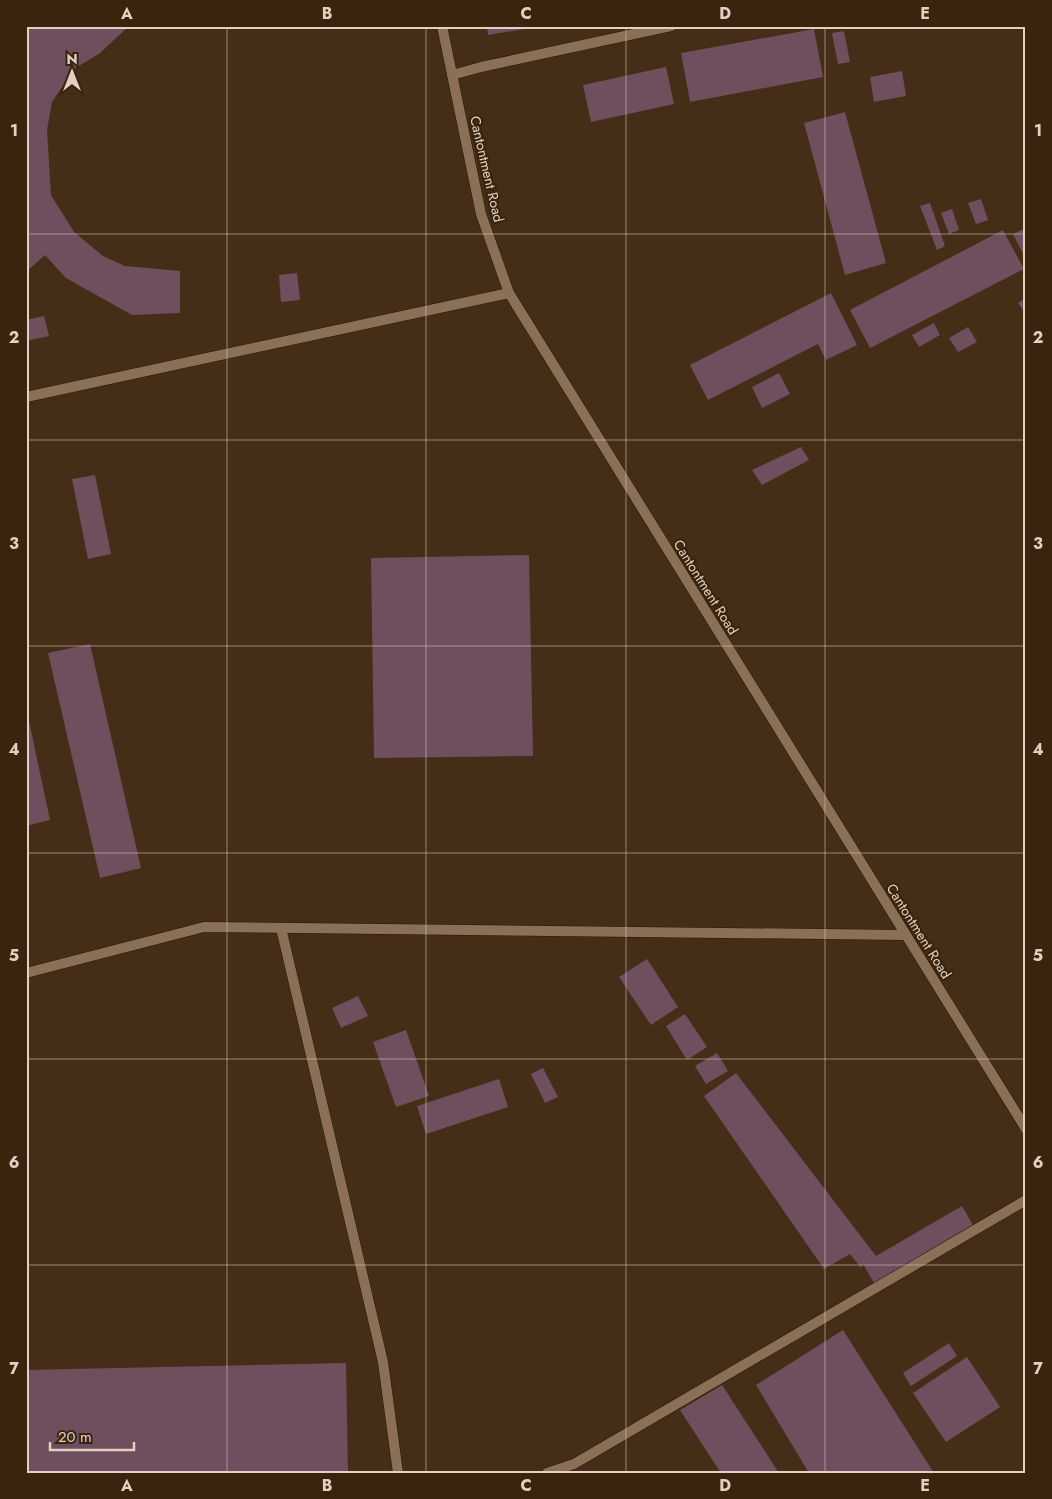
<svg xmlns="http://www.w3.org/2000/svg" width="1052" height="1499" font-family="Jost,sans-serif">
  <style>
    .building { fill: #6f4e5e }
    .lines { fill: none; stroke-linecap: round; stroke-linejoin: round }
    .minor-casing { stroke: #2b1601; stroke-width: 11 }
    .tertiary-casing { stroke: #2b1601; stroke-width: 11 }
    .minor { stroke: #8b7058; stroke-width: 10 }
    .tertiary { stroke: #8b7058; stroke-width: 10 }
    .grid { fill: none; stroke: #e0d1c4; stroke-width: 1; stroke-opacity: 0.55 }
    .labels { text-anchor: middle; stroke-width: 4.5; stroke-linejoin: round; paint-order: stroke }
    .street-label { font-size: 14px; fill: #e0d1c4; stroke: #3b240d }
    .neatline { fill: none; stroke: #e0d1c4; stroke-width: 2 }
    .grid-label { font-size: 16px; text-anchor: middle; font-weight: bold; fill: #e0d1c4 }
  </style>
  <rect width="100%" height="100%" fill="#452e17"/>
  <!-- building -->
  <g class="building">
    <path d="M 32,26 L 129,26 L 100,53 L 74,69 L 52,102 L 47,130 L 51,195 L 74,232 L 103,256 L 125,266 L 180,271 L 180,313 L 132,315 L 66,278 L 45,255 L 28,270 L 26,268 L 26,33 Z"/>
    <path d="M 487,26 L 536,26 L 536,27 L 488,35 Z"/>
    <path d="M 814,29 L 823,77 L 690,102 L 681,53 Z"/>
    <path d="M 844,31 L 850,62 L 838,64 L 832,33 Z"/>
    <path d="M 666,67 L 674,104 L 591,122 L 583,85 Z"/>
    <path d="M 902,71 L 906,96 L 874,102 L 870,77 Z"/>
    <path d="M 845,112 L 886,263 L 845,275 L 804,123 Z"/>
    <path d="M 981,199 L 988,220 L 976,224 L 968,203 Z"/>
    <path d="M 930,203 L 945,246 L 937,250 L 920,206 Z"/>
    <path d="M 952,209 L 959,230 L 949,234 L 941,213 Z"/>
    <path d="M 1026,228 L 1026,260 L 1013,234 Z"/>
    <path d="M 1003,230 L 1024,269 L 870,348 L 850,310 Z"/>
    <path d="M 297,273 L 300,300 L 281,302 L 279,275 Z"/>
    <path d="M 831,293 L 857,345 L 826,360 L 818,344 L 708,400 L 690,365 Z"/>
    <path d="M 1026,298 L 1026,314 L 1018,303 Z"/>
    <path d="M 44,316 L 49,336 L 26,341 L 26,320 Z"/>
    <path d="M 934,323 L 940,335 L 919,347 L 912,335 Z"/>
    <path d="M 968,327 L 977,342 L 958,352 L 949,338 Z"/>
    <path d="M 779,373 L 790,394 L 762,408 L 752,387 Z"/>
    <path d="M 801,447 L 809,460 L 762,485 L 752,470 Z"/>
    <path d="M 95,475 L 111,554 L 88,559 L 72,479 Z"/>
    <path d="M 529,555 L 533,756 L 374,758 L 371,558 Z"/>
    <path d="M 90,644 L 141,868 L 100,878 L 48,653 Z"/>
    <path d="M 29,721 L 50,820 L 26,826 L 26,722 Z"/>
    <path d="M 647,959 L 678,1007 L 651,1025 L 619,977 Z"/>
    <path d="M 358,996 L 368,1016 L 341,1028 L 332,1008 Z"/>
    <path d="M 685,1014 L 707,1047 L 687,1060 L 666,1026 Z"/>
    <path d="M 406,1030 L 429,1096 L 396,1107 L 373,1042 Z"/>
    <path d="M 717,1053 L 728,1071 L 706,1084 L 695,1066 Z"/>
    <path d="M 543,1068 L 558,1097 L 545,1103 L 531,1074 Z"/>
    <path d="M 736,1073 L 876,1256 L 962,1206 L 973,1225 L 874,1283 L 863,1264 L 861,1268 L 850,1254 L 824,1269 L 704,1096 Z"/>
    <path d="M 499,1079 L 508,1107 L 426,1134 L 417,1106 Z"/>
    <path d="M 843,1330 L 934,1473 L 809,1473 L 756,1385 Z"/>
    <path d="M 949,1343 L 957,1356 L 911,1386 L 903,1373 Z"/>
    <path d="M 967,1357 L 1000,1407 L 946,1442 L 913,1393 Z"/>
    <path d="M 346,1363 L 348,1473 L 26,1473 L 26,1370 Z"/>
    <path d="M 722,1385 L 779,1473 L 721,1473 L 680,1410 Z"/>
  </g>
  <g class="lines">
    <defs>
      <g id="minor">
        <path d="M 452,75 L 481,67 L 671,26"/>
        <path d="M 26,397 L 509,293"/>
        <path d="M 281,928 L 383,1362 L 398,1473"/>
        <path d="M 26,973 L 204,927 L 905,935"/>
        <path d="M 547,1473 L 574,1464 L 1026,1200"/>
      </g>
      <path id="tertiary" d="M 442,26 L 481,214 L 509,293 L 1026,1129"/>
    </defs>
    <!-- minor casing -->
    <use href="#minor" class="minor-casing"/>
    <!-- tertiary casing -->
    <use href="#tertiary" class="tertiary-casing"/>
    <!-- minor -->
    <use href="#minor" class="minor"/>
    <!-- tertiary -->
    <use href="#tertiary" class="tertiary"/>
  </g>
  <!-- grid -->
  <path class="grid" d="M 227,26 L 227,1473M 426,26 L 426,1473M 626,26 L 626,1473M 825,26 L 825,1473M 26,234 L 1026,234M 26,440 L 1026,440M 26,646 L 1026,646M 26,853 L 1026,853M 26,1059 L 1026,1059M 26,1265 L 1026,1265"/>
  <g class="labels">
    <!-- street labels -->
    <g class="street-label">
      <text transform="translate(487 169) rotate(77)" y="5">Cantontment Road</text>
      <text transform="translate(706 587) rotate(58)" y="5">Cantontment Road</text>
      <text transform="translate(919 931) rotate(58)" y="5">Cantontment Road</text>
    </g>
  </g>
  <!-- border -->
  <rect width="1052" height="1499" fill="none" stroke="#3b240d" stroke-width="55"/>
  <!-- north arrow -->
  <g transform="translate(72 72)" stroke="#3b240d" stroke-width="4" paint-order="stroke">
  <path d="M0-4L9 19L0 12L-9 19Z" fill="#e0d1c4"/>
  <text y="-8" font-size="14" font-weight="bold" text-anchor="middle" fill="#e0d1c4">N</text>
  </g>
  <!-- scale -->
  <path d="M50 1442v8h84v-8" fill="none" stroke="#e0d1c4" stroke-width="2.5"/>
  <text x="58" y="1442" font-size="15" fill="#e0d1c4" stroke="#3b240d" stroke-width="4" paint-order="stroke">20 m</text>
  <rect x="28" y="28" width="996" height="1444" class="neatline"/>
  <g class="grid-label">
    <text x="127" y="19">A</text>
    <text x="327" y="19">B</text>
    <text x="526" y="19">C</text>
    <text x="725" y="19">D</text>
    <text x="925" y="19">E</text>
    <text x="14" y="136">1</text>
    <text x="1038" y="136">1</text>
    <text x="14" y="343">2</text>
    <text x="1038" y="343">2</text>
    <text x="14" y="549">3</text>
    <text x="1038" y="549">3</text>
    <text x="14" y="755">4</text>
    <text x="1038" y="755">4</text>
    <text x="14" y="961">5</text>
    <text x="1038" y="961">5</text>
    <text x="14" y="1168">6</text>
    <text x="1038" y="1168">6</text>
    <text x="14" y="1374">7</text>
    <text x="1038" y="1374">7</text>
    <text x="127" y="1491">A</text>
    <text x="327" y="1491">B</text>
    <text x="526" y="1491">C</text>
    <text x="725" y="1491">D</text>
    <text x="925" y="1491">E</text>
  </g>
</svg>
